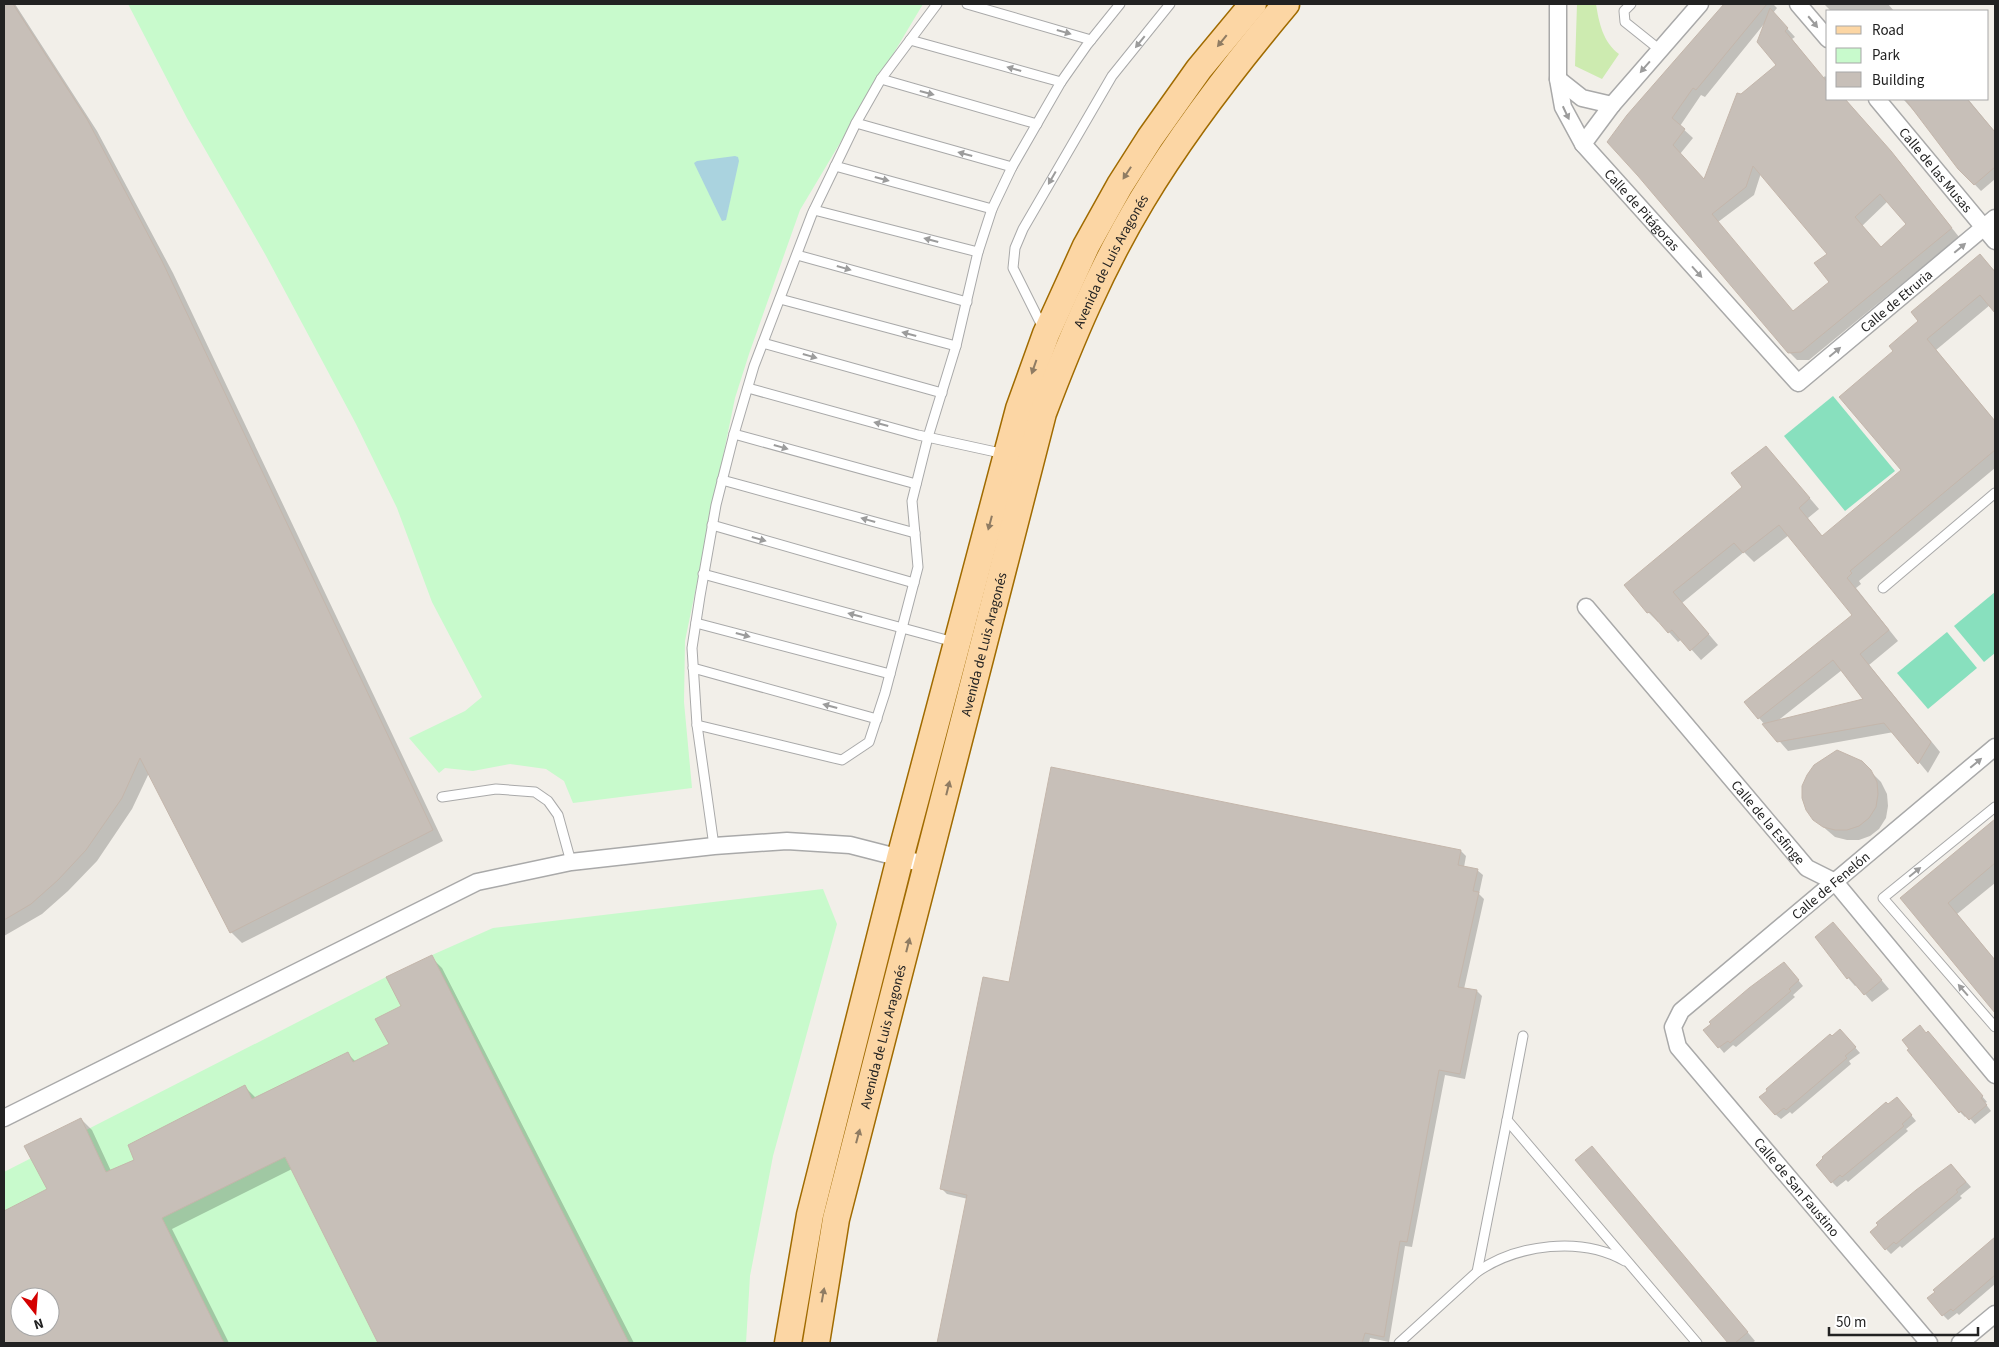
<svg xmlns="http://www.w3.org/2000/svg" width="1999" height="1347" font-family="'Source Sans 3',sans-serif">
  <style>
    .grass { fill: #cdebb0 }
    .park { fill: #c8facc; fill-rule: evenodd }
    .pitch { fill: #88e0be }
    .water { fill: #aad3df }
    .shadow { fill: #0003; fill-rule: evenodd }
    .building { fill: #c7bfb8; stroke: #c4b6ab; fill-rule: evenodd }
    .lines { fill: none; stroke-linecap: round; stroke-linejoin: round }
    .service-casing { stroke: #a9a9a9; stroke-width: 11 }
    .minor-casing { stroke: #a9a9a9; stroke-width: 19 }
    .primary-casing { stroke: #a06b00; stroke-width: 29 }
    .service { stroke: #fff; stroke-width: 9 }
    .minor { stroke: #fff; stroke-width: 16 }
    .primary { stroke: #fcd6a4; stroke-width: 26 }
    .oneway { fill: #9c9c9c }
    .oneway2 { fill: #8f7c63 }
    .labels { text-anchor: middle; stroke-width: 4; stroke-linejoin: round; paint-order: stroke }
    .street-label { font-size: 14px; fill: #222; stroke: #fff }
  </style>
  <rect width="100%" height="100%" fill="#f2efe9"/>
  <!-- grass -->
  <path class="grass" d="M 1577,4 L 1596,4 C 1599,23 1603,42 1619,54 L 1602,79 L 1575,66 Z"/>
  <!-- park -->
  <g class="park">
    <path d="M 128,4 L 923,4 L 800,210 L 749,354 L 735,398 L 685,641 L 684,702 L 692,788 L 573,803 L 564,781 L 546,769 L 510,764 L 473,771 L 445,768 L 439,773 L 409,738 L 465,711 L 482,697 L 432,602 L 397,508 L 356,424 L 265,254 L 187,118 Z"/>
    <path d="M 823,889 L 837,924 L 773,1156 L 750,1276 L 746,1343 L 4,1343 L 4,1172 L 386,977 L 431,960 L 597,1281 L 432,955 L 493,928 ZM 20,1297 L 50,1297 L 50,1327 L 20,1327 Z"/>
  </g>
  <!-- pitch -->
  <g class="pitch">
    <path d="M 1833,396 L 1895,471 L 1845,511 L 1784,436 Z"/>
    <path d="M 1995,592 L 1995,653 L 1984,662 L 1954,626 Z"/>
    <path d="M 1947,632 L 1977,668 L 1928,709 L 1897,673 Z"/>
  </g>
  <!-- water -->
  <path class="water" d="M 735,156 L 738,157 L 739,161 L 726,220 L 722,221 L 694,163 L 697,161 Z"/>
  <!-- shadow -->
  <g class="shadow">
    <path d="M 4,4 L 15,4 L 97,131 L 173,273 L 443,841 L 242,943 L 231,932 L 149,773 L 132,809 L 97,861 L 68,891 L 42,914 L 4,936 Z"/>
    <path d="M 1728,4 L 1773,4 L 1777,8 L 1773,13 L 1795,37 L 1792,39 L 1823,78 L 1825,76 L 1828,79 L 1828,99 L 1845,99 L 1899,161 L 1959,237 L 1809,360 L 1797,360 L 1789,352 L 1639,175 L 1723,6 ZM 1764,24 L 1778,65 L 1741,96 L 1705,181 L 1680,154 L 1693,138 L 1680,126 L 1701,95 L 1705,97 ZM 1761,173 L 1829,254 L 1831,282 L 1793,312 L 1718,222 L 1754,195 ZM 1888,201 L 1908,224 L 1881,248 L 1862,226 Z"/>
    <path d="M 1824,4 L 1888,4 L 1894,11 L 1831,11 Z"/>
    <path d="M 1903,99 L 1968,99 L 1995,132 L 1995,179 L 1981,191 L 1959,168 L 1924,122 Z"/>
    <path d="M 1980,255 L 1995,271 L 1995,311 L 1990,305 L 1936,350 L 1995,421 L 1995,468 L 1859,581 L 1861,584 L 1856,588 L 1898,641 L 1869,665 L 1940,752 L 1928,773 L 1894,732 L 1788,751 L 1759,718 L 1854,615 L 1789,535 L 1754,562 L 1744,552 L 1682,603 L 1718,645 L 1701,660 L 1682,639 L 1678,642 L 1659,621 L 1658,622 L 1648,612 L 1744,487 L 1766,447 L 1819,509 L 1808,518 L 1823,537 L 1903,470 L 1895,351 ZM 1842,670 L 1865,700 L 1776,722 Z"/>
    <path d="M 1861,762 L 1881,782 L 1887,794 L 1888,806 L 1886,818 L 1879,829 L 1870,836 L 1859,840 L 1847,840 L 1835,837 L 1814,819 Z"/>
    <path d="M 1995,820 L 1995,883 L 1957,914 L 1995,960 L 1995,1011 L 1901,898 Z"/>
    <path d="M 1461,851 L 1466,856 L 1464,867 L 1477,870 L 1483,875 L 1479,894 L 1484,899 L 1464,989 L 1477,991 L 1482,996 L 1465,1079 L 1445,1075 L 1412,1247 L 1405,1246 L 1389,1342 L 1370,1338 L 1369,1343 L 939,1343 L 968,1199 L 947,1194 L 942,1189 L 1010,984 Z"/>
    <path d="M 1841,932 L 1889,989 L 1872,1002 L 1857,985 L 1855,986 L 1848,978 Z"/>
    <path d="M 431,957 L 442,968 L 634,1343 L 380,1343 L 292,1169 L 172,1229 L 229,1343 L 4,1343 L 4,1212 L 49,1190 L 81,1119 L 92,1130 L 111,1171 L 135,1160 L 245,1087 L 256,1098 L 348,1054 L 356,1062 L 391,1045 L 402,1006 ZM 20,1297 L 50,1297 L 50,1327 L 20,1327 Z"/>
    <path d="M 1789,969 L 1803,986 L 1793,995 L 1795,997 L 1736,1047 L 1733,1045 L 1724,1053 L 1705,1030 Z"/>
    <path d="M 1927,1034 L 1933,1038 L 1987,1102 L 1985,1103 L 1991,1111 L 1975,1124 L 1967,1115 L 1965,1117 L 1960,1112 L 1909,1050 Z"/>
    <path d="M 1845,1036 L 1860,1053 L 1849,1061 L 1851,1064 L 1792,1114 L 1790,1112 L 1781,1119 L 1775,1114 L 1832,1037 Z"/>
    <path d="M 1902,1104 L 1916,1121 L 1906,1129 L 1908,1131 L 1848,1182 L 1846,1180 L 1837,1187 L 1832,1182 L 1888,1106 Z"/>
    <path d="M 1599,1155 L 1755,1341 L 1752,1343 L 1729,1343 L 1576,1160 Z"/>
    <path d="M 1956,1170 L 1971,1187 L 1960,1196 L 1962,1198 L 1902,1248 L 1900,1246 L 1891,1254 L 1886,1249 Z"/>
    <path d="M 1995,1238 L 1995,1284 L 1959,1315 L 1957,1313 L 1948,1320 L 1943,1315 L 1935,1290 Z"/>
  </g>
  <!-- building -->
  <g class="building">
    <path d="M 4,4 L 13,4 L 87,119 L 162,261 L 433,830 L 230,933 L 140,758 L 122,798 L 86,850 L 58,880 L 31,904 L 4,920 Z"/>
    <path d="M 1724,4 L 1767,4 L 1696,90 L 1693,88 L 1672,118 L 1685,129 L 1673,145 L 1704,179 L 1737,93 L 1741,94 L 1776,65 L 1757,42 L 1770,8 L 1788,28 L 1785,31 L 1828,83 L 1828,99 L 1845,99 L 1891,151 L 1952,228 L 1801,352 L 1788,353 L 1638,176 L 1607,142 L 1627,115 ZM 1753,166 L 1827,254 L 1814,263 L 1829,282 L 1793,311 L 1712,214 L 1746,187 ZM 1880,194 L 1906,224 L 1881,247 L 1855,217 Z"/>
    <path d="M 1905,99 L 1967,99 L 1995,132 L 1995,167 L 1974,185 L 1958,169 Z"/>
    <path d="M 1980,254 L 1995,272 L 1995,313 L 1980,295 L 1927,339 L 1995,421 L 1995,450 L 1850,571 L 1852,573 L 1847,578 L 1889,630 L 1860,654 L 1931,742 L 1918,764 L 1884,723 L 1777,742 L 1762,724 L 1863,699 L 1833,660 L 1758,719 L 1744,702 L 1852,615 L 1779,525 L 1743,553 L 1734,543 L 1673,592 L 1709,634 L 1690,651 L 1672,630 L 1668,633 L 1650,612 L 1647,613 L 1624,585 L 1742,487 L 1731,473 L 1766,446 L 1810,498 L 1799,508 L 1822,536 L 1901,470 L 1839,397 L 1893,351 L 1889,346 L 1918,321 L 1911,312 Z"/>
    <path d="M 1837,750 L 1862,761 L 1871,770 L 1877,782 L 1878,794 L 1876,807 L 1869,818 L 1859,826 L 1847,830 L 1835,830 L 1823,827 L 1813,820 L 1806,810 L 1802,798 L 1802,786 L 1807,775 L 1814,765 Z"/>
    <path d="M 1051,767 L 1461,850 L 1458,865 L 1478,869 L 1473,891 L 1479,892 L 1458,987 L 1477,990 L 1460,1074 L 1439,1070 L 1407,1242 L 1400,1241 L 1384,1337 L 1365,1333 L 1362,1343 L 937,1343 L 967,1195 L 940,1189 L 983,977 L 1009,982 Z"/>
    <path d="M 1995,819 L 1995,863 L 1948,903 L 1995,960 L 1995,1013 L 1900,898 Z"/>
    <path d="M 1833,922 L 1882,980 L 1864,995 L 1849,977 L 1847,979 L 1815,937 Z"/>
    <path d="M 432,955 L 629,1343 L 378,1343 L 285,1157 L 162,1218 L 224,1343 L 4,1343 L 4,1211 L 47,1189 L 24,1146 L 81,1118 L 106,1172 L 134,1160 L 128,1145 L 245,1085 L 252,1099 L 348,1052 L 353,1062 L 389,1044 L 375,1019 L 401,1006 L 386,977 ZM 20,1297 L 50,1297 L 50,1327 L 20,1327 Z"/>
    <path d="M 1784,962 L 1799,980 L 1789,989 L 1791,991 L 1770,1009 L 1730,1043 L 1728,1041 L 1718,1048 L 1703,1030 L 1711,1024 L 1709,1022 L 1749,988 Z"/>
    <path d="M 1920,1025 L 1926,1033 L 1928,1031 L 1983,1096 L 1981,1098 L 1987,1105 L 1969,1120 L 1961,1111 L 1959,1113 L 1907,1050 L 1909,1049 L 1902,1040 Z"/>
    <path d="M 1840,1029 L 1856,1047 L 1845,1056 L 1847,1058 L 1826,1076 L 1786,1110 L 1784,1108 L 1775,1115 L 1759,1097 L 1767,1091 L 1766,1089 L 1830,1034 L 1832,1036 Z"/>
    <path d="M 1897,1097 L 1912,1115 L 1902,1124 L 1904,1126 L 1842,1177 L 1840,1175 L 1831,1183 L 1816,1165 L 1823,1158 L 1822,1157 L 1886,1102 L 1888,1104 Z"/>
    <path d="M 1592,1146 L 1748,1332 L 1735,1343 L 1728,1343 L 1575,1160 Z"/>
    <path d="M 1951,1164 L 1966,1182 L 1956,1190 L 1958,1192 L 1896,1244 L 1894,1242 L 1885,1250 L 1870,1232 L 1878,1225 L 1876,1223 L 1916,1190 Z"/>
    <path d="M 1995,1237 L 1995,1275 L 1953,1311 L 1951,1309 L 1942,1316 L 1927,1298 L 1935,1292 L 1933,1290 Z"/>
  </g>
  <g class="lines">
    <defs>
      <g id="service">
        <path d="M 967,4 L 1091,40"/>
        <path d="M 1631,4 L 1624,11 L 1625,22 L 1660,50"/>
        <path d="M 910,40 L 1061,82"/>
        <path d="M 881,79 L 1037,124"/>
        <path d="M 856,123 L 1012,167"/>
        <path d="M 835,166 L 992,209"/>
        <path d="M 814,210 L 978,252"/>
        <path d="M 797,255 L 967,302"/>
        <path d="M 780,299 L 956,346"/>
        <path d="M 1043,328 L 1013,268 L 1015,248 L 1023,229 L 1112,76 L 1170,4"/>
        <path d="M 763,343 L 942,393"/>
        <path d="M 748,388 L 918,435 L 1005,454"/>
        <path d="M 734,434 L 916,484"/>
        <path d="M 722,480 L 915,533"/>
        <path d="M 712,525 L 914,583"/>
        <path d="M 703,574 L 954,642"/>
        <path d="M 1883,588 L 1995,493"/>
        <path d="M 696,623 L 890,674"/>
        <path d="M 693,668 L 877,719"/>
        <path d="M 697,725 L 842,760 L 869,742 L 885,693 L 918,567 L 912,501 L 928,437 L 956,346 L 978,252 L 992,209 L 1012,167 L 1061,82 L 1087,45 L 1120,4"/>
        <path d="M 442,797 L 496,789 L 535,792 L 548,801 L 558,815 L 571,862"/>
        <path d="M 1995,807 L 1883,898 L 1995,1027"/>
        <path d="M 714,846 L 697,725 L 692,648 L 700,596 L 716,505 L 734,434 L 754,366 L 812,214 L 856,123 L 881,79 L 937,4"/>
        <path d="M 1523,1036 L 1507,1120 L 1697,1343"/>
        <path d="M 1477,1272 L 1507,1120"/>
        <path d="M 1399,1343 L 1477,1272 C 1518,1244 1581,1236 1625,1261"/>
      </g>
      <g id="minor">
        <path id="s1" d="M 1558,4 L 1558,79 L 1563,107 L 1583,144 L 1798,383 L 1995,218"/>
        <path d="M 1798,4 L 1828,39"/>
        <path d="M 1558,79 L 1582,98 L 1612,105"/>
        <path id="s2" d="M 1877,99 L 1995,241"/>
        <path d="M 1583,144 L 1612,105 L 1700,4"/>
        <path id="s3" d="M 1586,607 L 1807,868 L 1835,882 L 1995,1075"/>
        <path d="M 4,1118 L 477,882 L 571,862 L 714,846 L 787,841 L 850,845 L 928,865"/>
        <path id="s4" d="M 1929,1343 L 1678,1047 L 1673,1027 L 1681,1011 L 1995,747"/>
        <path d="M 1960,1343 L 1995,1314"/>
      </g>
      <g id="primary">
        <path d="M 788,1343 L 810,1215 L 900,858 L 1019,409 L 1046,334 L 1086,246 L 1120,185 L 1150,138 L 1199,69 L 1253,4"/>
        <path id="s5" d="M 816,1343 L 836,1219 L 1043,413 C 1071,339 1101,268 1142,200 C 1184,130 1234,66 1286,4"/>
      </g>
    </defs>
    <!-- service casing -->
    <use href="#service" class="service-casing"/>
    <!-- minor casing -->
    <use href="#minor" class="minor-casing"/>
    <!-- primary casing -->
    <use href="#primary" class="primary-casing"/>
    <!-- service -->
    <use href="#service" class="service"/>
    <!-- minor -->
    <use href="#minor" class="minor"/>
    <!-- primary -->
    <use href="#primary" class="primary"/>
  </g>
  <!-- one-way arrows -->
  <defs><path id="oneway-solid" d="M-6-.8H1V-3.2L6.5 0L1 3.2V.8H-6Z" transform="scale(1.25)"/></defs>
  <g class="oneway">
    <use href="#oneway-solid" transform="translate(1813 22) rotate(50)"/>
    <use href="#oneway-solid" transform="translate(1064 32) rotate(16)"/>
    <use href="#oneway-solid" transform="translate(1140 42) rotate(129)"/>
    <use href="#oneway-solid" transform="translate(1645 67) rotate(131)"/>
    <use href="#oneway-solid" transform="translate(1014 69) rotate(-164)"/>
    <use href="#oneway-solid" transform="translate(927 93) rotate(15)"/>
    <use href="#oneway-solid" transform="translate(1566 113) rotate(65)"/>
    <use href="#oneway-solid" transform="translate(965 154) rotate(-165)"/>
    <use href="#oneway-solid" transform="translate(1052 178) rotate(120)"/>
    <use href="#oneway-solid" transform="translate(882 179) rotate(15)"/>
    <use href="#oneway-solid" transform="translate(931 240) rotate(-165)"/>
    <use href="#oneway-solid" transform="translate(1960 248) rotate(-40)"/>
    <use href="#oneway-solid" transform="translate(844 268) rotate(16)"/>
    <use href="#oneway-solid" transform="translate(1697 272) rotate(48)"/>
    <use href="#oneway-solid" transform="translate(909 334) rotate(-165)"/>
    <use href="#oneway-solid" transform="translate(1835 352) rotate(-40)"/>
    <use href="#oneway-solid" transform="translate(810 356) rotate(16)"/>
    <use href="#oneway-solid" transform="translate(881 424) rotate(-165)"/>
    <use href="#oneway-solid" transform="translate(781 447) rotate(16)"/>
    <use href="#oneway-solid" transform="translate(868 520) rotate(-164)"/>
    <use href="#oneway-solid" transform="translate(759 539) rotate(16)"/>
    <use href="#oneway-solid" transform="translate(855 615) rotate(-165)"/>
    <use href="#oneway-solid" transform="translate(743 635) rotate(15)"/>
    <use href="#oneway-solid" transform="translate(830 706) rotate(-165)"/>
    <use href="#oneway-solid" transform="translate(1976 763) rotate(-40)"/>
    <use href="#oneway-solid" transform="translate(1915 872) rotate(-39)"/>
    <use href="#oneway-solid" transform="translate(1963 990) rotate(-131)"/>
  </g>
  <g class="oneway2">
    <use href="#oneway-solid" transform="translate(1222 41) rotate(129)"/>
    <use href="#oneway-solid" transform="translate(1127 173) rotate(123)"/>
    <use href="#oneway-solid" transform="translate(1034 367) rotate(109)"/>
    <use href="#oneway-solid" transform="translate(990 523) rotate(105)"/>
    <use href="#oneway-solid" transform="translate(948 788) rotate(-76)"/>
    <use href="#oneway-solid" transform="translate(908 945) rotate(-76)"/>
    <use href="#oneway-solid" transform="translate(858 1136) rotate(-75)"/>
    <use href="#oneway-solid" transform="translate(823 1295) rotate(-80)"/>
  </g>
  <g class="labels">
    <!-- street labels -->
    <g class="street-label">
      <text dy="5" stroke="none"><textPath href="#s2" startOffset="92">Calle de las Musas</textPath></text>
      <text dy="5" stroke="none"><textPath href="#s1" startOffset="234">Calle de Pitágoras</textPath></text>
      <text dy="5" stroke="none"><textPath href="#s5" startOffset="1124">Avenida de Luis Aragonés</textPath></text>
      <text dy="5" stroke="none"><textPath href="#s1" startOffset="595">Calle de Etruria</textPath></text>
      <text dy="5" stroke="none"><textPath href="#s5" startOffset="719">Avenida de Luis Aragonés</textPath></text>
      <text dy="5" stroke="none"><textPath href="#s3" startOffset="282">Calle de la Esfinge</textPath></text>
      <text dy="5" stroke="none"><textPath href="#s4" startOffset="622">Calle de Fenelón</textPath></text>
      <text dy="5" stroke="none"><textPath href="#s5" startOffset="314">Avenida de Luis Aragonés</textPath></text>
      <text transform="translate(1797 1187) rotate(50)" y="5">Calle de San Faustino</text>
    </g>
  </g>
  <!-- border -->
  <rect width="1999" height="1347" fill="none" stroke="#222222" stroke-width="10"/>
  <!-- legend -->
  <rect x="1826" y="10" width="162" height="90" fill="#ffffff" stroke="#a7a7a7"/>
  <rect x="1836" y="26" width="25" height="8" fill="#fcd6a4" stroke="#a7a7a7"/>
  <text x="1872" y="35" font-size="15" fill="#222222">Road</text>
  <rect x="1836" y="48" width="25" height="15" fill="#c8facc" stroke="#a7a7a7"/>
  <text x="1872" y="60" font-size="15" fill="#222222">Park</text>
  <rect x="1836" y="72" width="25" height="15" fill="#c7bfb8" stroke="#a7a7a7"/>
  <text x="1872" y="85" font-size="15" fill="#222222">Building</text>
  <!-- north arrow -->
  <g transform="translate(35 1312) rotate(163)"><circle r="24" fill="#ffffff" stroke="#a7a7a7"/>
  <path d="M0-4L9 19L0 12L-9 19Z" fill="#d40000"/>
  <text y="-8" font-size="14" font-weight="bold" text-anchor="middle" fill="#222222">N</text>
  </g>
  <!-- scale -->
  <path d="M1829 1327v8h149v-8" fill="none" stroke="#222222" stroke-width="2.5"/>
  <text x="1836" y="1327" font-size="15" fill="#222222" stroke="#ffffff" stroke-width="4" paint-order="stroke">50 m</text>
</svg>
